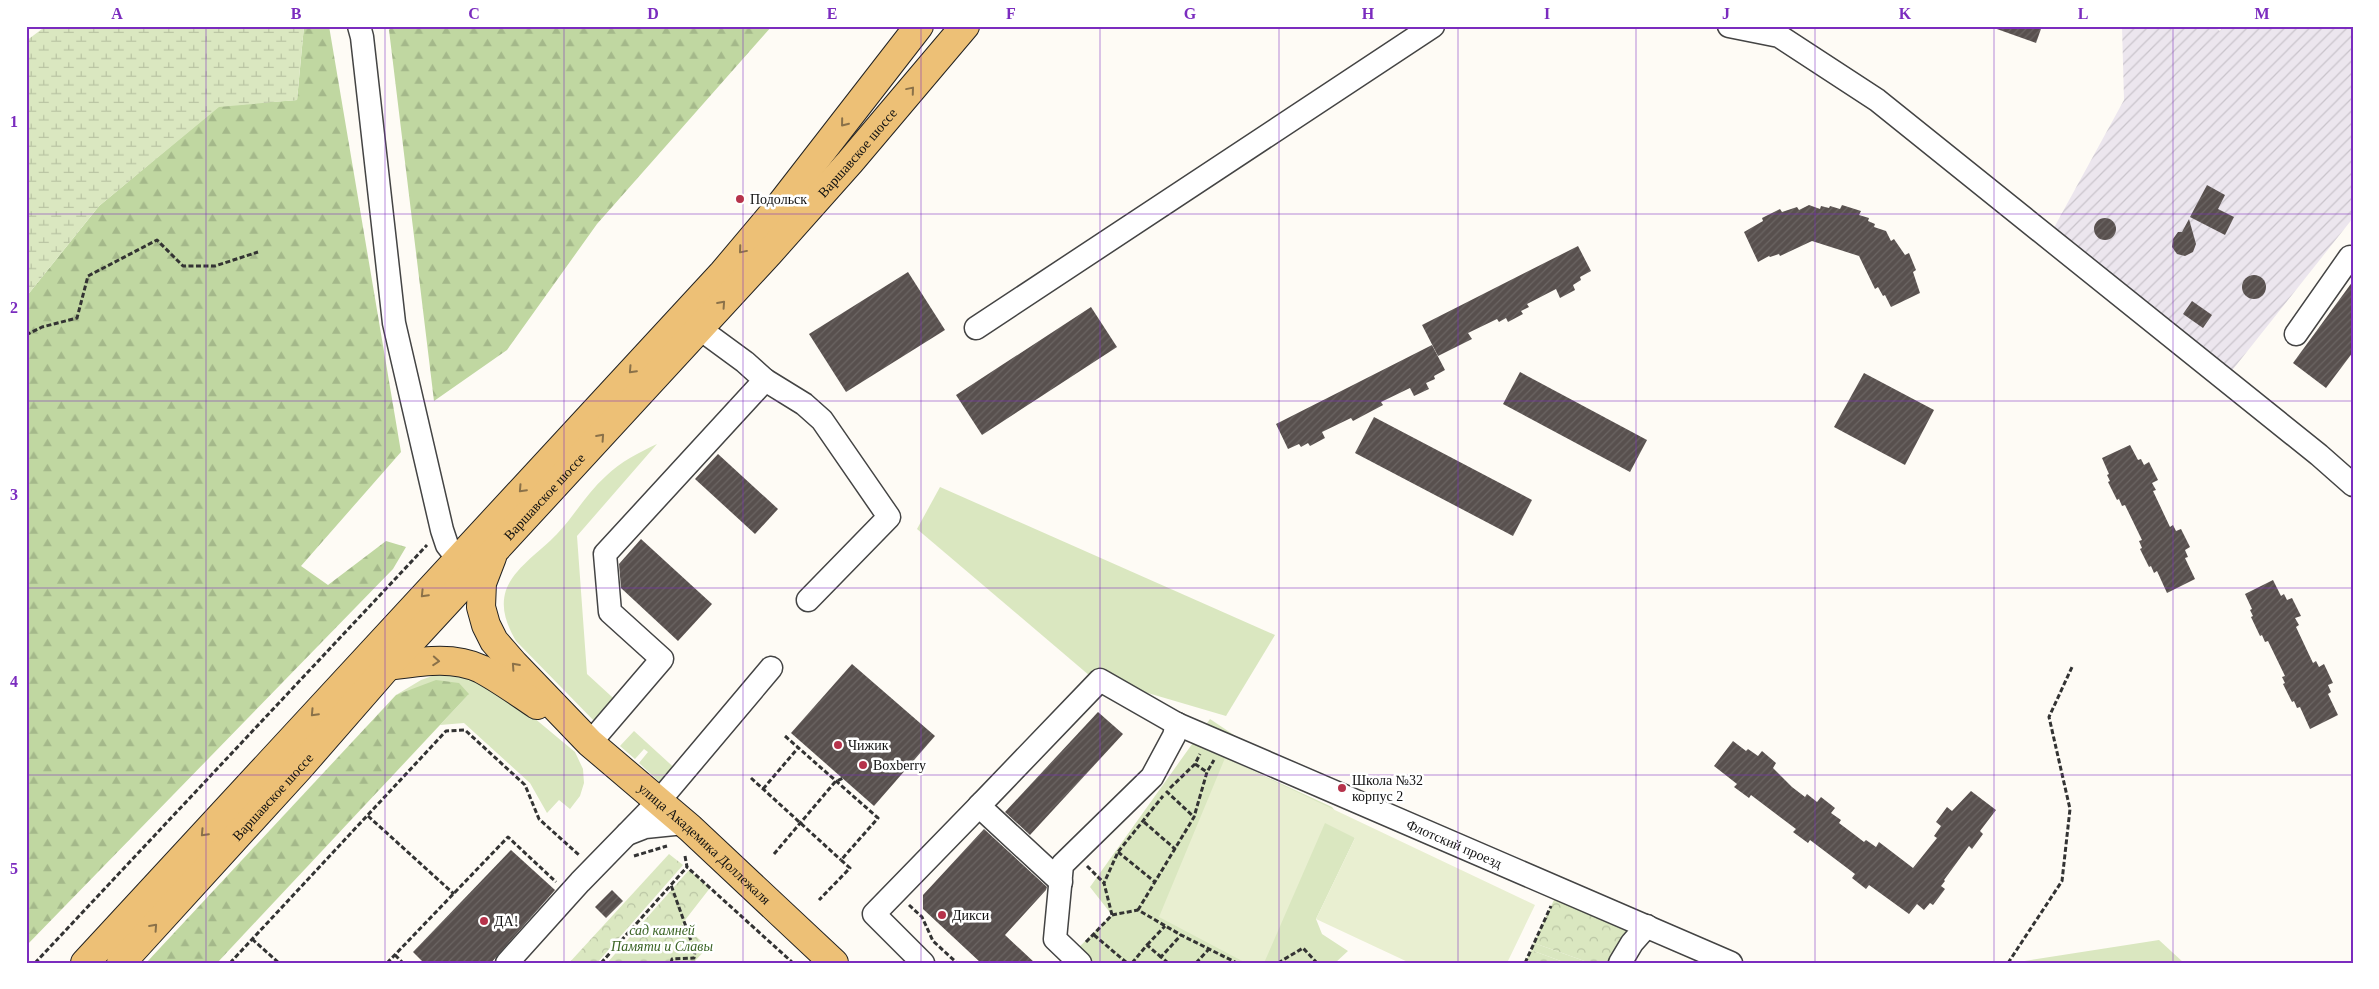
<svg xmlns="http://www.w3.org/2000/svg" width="2379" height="989" font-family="Georgia,serif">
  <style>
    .industrial { fill: url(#industrial-furrows) }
    .grass { fill: #dae7c0 }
    .forest { fill: url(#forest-firs) }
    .wetland { fill: url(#wetland-marsh) }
    .park { fill: url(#park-crowns) }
    .pitch { fill: #e9efd1 }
    .building { fill: url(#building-hatch) }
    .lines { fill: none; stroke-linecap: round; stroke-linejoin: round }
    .minor-casing { stroke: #444; stroke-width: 25 }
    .major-casing { stroke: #222; stroke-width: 30 }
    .path { stroke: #333; stroke-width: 3; stroke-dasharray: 5 2.5; stroke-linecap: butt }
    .minor { stroke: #fff; stroke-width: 22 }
    .major { stroke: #edc076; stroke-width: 28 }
    .oneway { stroke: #8a7149 }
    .grid { fill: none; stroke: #7b2cbf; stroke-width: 1; stroke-opacity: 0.55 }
    .poi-dot { fill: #b6334b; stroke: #fff; stroke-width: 2 }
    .labels { text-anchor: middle; stroke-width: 5; stroke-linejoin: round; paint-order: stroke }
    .street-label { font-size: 14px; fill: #111; stroke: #fff }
    .poi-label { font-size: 14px; fill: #111; stroke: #fff; text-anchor: start }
    .park-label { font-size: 14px; font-style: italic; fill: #3b6425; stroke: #fff }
    .neatline { fill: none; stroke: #7b2cbf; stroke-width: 2 }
    .grid-label { font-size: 16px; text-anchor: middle; font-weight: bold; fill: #7b2cbf }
  </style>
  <defs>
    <pattern id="industrial-furrows" width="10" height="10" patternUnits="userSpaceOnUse" patternTransform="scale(1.25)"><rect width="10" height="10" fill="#ece6ee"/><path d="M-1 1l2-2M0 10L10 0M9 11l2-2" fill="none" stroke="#c9c4cb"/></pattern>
    <pattern id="forest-firs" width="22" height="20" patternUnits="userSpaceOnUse" patternTransform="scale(1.25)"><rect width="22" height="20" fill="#c0d7a1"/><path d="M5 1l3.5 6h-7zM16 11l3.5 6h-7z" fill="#a4b88a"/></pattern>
    <pattern id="wetland-marsh" width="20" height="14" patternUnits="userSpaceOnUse" patternTransform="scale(1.25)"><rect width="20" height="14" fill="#dae7c0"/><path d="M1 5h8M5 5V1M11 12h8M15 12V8" fill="none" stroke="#bac5a4"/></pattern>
    <pattern id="park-crowns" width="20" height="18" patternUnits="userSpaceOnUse" patternTransform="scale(1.25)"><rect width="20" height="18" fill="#dae7c0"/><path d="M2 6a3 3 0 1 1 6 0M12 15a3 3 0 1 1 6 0" fill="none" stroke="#bac5a4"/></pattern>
    <pattern id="building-hatch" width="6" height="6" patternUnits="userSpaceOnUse" patternTransform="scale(1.25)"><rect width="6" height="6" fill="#58504e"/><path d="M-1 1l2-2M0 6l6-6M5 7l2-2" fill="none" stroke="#6b6563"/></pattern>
  </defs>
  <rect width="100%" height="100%" fill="#fefbf5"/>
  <!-- industrial -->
  <path class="industrial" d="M 2122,26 L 2213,26 L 2220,31 L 2224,26 L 2353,26 L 2353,218 L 2230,373 L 2050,235 L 2124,100 Z"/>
  <!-- grass -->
  <g class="grass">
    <path d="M 657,444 L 577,536 L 587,674 L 623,707 L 599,726 L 516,641 C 507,625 500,609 506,590 C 515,567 540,552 557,534 C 574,516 587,493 606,476 C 620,462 640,452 657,444 Z"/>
    <path d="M 940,487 L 1275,635 L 1226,716 L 1090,676 L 917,529 Z"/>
    <path d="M 449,670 L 492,683 L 575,752 L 583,769 L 584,783 L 580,796 L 570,809 L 559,800 L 547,813 L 530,783 L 464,723 L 440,725 L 468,695 L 442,681 L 396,695 L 421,680 Z"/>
    <path d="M 1210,719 L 1234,735 L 1225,758 L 1332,807 L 1355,838 L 1316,919 L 1322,934 L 1348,951 L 1335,963 L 1089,963 L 1075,951 L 1112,915 L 1090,887 Z"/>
    <path d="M 634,731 L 680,773 L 666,788 L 639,763 L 648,752 L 644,749 L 635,759 L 620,746 Z"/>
    <path d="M 2159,940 L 2184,963 L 2012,963 Z"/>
    <path d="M 1534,943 L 1590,963 L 1566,963 L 1531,950 Z"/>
  </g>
  <!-- forest -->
  <g class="forest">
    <path d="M 304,26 L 329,26 L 401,452 L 301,566 L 328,585 L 386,541 L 406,547 L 393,569 L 26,946 L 26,297 L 99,206 L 219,106 L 297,100 Z"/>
    <path d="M 391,26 L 772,26 L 597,224 L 507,350 L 434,401 L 389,30 Z"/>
    <path d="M 436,680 L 459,683 L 469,694 L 217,963 L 146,963 L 396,695 Z"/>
  </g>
  <!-- wetland -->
  <path class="wetland" d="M 46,26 L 304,26 L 297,100 L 219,107 L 99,206 L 26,297 L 26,41 Z"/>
  <!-- park -->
  <g class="park">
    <path d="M 669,854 L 683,865 L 597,963 L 569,963 Z"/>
    <path d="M 689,870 L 710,888 L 682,924 L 708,947 L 693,963 L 607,963 Z"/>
    <path d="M 1559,889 L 1633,920 L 1615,963 L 1590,963 L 1534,943 Z"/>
    <path d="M 1531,950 L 1566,963 L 1525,963 Z"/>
  </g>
  <!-- pitch -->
  <path class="pitch" d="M 1225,758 L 1535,905 L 1507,963 L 1410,963 L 1316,919 L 1355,838 L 1325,823 L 1264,963 L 1246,963 L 1159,917 Z"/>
  <!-- building -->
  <g class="building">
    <path d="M 1995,26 L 2042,26 L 2036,43 L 1994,28 Z"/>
    <path d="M 2207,185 L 2225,195 L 2218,209 L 2234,217 L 2225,235 L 2190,217 Z"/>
    <path d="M 1809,205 L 1820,209 L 1821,206 L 1829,208 L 1830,206 L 1840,209 L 1842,205 L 1861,211 L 1859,215 L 1869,218 L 1868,221 L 1875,224 L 1874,227 L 1886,231 L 1891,241 L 1894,239 L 1905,255 L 1909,253 L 1916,270 L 1913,272 L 1920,293 L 1891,307 L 1885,295 L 1883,296 L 1878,287 L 1875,289 L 1859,256 L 1812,241 L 1780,256 L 1779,254 L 1770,257 L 1769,256 L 1758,262 L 1744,232 L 1763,221 L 1762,218 L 1780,209 L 1782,212 L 1797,207 L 1799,210 Z"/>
    <circle cx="2105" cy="229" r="11"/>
    <path d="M 2189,219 L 2196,244 L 2193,252 L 2185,256 L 2177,254 L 2172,247 L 2173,239 L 2178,232 L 2182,232 Z"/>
    <path d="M 1578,246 L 1591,271 L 1580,277 L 1581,280 L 1573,285 L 1575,290 L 1560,298 L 1556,289 L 1527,304 L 1529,307 L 1521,311 L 1523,314 L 1508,322 L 1506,318 L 1499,322 L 1497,319 L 1468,333 L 1472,339 L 1438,356 L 1422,325 Z"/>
    <path d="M 908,272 L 945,330 L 846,392 L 809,334 Z"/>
    <circle cx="2254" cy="287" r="12"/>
    <path d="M 2353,281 L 2353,352 L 2326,388 L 2293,363 Z"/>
    <path d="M 2192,301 L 2212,315 L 2203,328 L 2183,314 Z"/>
    <path d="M 1091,307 L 1117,347 L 982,435 L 956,395 Z"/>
    <path d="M 1432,345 L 1445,370 L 1434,376 L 1435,379 L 1426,383 L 1429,389 L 1414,396 L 1410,388 L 1381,402 L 1383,405 L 1353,421 L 1351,418 L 1322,432 L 1325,438 L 1310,446 L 1308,443 L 1301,447 L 1299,444 L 1288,449 L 1276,424 Z"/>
    <path d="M 1520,372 L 1647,440 L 1630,472 L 1503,404 Z"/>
    <path d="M 1864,373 L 1934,410 L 1905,465 L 1834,427 Z"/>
    <path d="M 1374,417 L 1532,500 L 1513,536 L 1355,453 Z"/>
    <path d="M 2130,445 L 2138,460 L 2141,459 L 2144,465 L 2149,462 L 2158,480 L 2152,483 L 2156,490 L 2153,491 L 2170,527 L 2173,525 L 2176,531 L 2181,529 L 2190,547 L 2185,550 L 2188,557 L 2185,558 L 2195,579 L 2167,593 L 2157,571 L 2154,573 L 2151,566 L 2149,567 L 2140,549 L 2142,548 L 2139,541 L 2142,540 L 2125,505 L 2122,506 L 2119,499 L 2117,500 L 2108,482 L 2110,481 L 2107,475 L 2109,474 L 2102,458 Z"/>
    <path d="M 718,454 L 778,509 L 755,534 L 695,479 Z"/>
    <path d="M 641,539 L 712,604 L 678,641 L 621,588 L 619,564 Z"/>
    <path d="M 2273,580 L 2281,596 L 2284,594 L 2287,600 L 2292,598 L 2301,616 L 2295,618 L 2299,625 L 2296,627 L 2313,663 L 2316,661 L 2319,667 L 2324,664 L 2333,683 L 2328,685 L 2331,692 L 2328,694 L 2338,715 L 2310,729 L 2300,707 L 2297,708 L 2294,701 L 2292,702 L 2283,684 L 2285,683 L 2282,677 L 2285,676 L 2268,641 L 2265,642 L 2262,635 L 2260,636 L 2251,617 L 2253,616 L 2250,610 L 2252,609 L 2245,594 Z"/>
    <path d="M 852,664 L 935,736 L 874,806 L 791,733 Z"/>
    <path d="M 1098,712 L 1123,734 L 1030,835 L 1005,812 Z"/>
    <path d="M 1733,741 L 1746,751 L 1748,749 L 1758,756 L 1762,751 L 1776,763 L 1773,768 L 1792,787 L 1805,797 L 1807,794 L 1817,802 L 1821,797 L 1835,808 L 1831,813 L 1841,820 L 1839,823 L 1851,832 L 1864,842 L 1866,840 L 1876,847 L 1879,842 L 1913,868 L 1937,838 L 1934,836 L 1941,826 L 1936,822 L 1947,807 L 1952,811 L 1971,791 L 1996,810 L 1980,831 L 1983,834 L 1972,849 L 1969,846 L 1944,880 L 1945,881 L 1941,886 L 1945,889 L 1933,905 L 1930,903 L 1924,910 L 1917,904 L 1909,914 L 1869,885 L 1866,889 L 1852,878 L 1855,874 L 1810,840 L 1808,843 L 1793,832 L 1796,829 L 1751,795 L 1749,798 L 1734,787 L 1737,784 L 1714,766 Z"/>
    <path d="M 984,829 L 1047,887 L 1046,890 L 1005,935 L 1035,963 L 981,963 L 923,909 L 923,895 Z"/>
    <path d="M 511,850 L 555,890 L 491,963 L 424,963 L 413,952 Z"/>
    <path d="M 612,890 L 623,901 L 606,918 L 595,907 Z"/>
  </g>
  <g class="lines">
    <defs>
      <g id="minor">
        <path d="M 359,26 L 362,37 L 394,323 L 442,530 L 447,545 L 458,559"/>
        <path d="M 1729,26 L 1779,36 L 1877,100 L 2319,455 L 2353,485"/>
        <path d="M 976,328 L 1433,26"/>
        <path d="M 2296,334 L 2350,257 L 2353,258"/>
        <path d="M 765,380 L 804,404 L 822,420 L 889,517 L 808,600"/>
        <path d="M 590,743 L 662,659 L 610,612 L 605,554 L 765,380 L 745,362 L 700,329"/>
        <path id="s1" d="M 983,802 L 979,806 L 1100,680 L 1177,724 L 1731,963"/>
        <path d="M 979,806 L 1061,882"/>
        <path d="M 627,834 L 645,827 L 684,823"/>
        <path d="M 507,963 L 580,882 L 659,801 L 771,668"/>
        <path d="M 923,963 L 874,914 L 983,802"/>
        <path d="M 1080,963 L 1055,939 L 1062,865 L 1152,777 L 1174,736 L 1177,724"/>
        <path d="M 1620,963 L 1632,943 L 1647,926"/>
      </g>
      <g id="major">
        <path id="s2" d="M 492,557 L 482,583 L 481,607 L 486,625 L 494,641 L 514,664 L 590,743 L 690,828 L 834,963"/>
        <path d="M 388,666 C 418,662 452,655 481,669 C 500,679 519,693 537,705"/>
        <path d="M 85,963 L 723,273 L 781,204 L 919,26"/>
        <path id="s3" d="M 121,963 L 299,768 L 388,666 L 769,253 L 850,162 L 965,26"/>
      </g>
    </defs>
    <!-- minor casing -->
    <use href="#minor" class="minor-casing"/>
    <!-- major casing -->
    <use href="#major" class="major-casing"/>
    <!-- path -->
    <g class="path">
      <path d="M 26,335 L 42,327 L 77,318 L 88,276 L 157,240 L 183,266 L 215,266 L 258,252"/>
      <path d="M 785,736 L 878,818 L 841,860 L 850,868 L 819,900"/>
      <path d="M 1195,764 L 1207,772"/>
      <path d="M 751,778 L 841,860"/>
      <path d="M 1170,788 L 1195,764 L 1200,754"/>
      <path d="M 763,789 L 798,748"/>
      <path d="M 1166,791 L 1194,817"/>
      <path d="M 368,816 L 454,894"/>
      <path d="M 1144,822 L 1175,849"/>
      <path d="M 1118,852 L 1155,882"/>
      <path d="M 774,854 L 835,782 L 843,778"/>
      <path d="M 634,856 L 667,846"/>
      <path d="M 685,856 L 687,867 L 793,963"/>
      <path d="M 1087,866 L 1104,883"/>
      <path d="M 909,905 L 922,917 L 933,941 L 957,963"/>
      <path d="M 1138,910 L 1194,817 L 1207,772 L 1214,760"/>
      <path d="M 1112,915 L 1104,883 L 1118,852 L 1163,796"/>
      <path d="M 1094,935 L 1127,963"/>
      <path d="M 252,939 L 279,963"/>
      <path d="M 1086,942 L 1112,915 L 1138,910 L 1181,935 L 1237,963"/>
      <path d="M 1147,945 L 1165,926"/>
      <path d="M 395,955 L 403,963"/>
      <path d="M 35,963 L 427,545"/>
      <path d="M 230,963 L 446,731 L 465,730 L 525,785 L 539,819 L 579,855"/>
      <path d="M 387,963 L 508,837 L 556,882"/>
      <path d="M 601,963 L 687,867"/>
      <path d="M 671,963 L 672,959 L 694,958 L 695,952 L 671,885"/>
      <path d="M 1132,963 L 1147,945 L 1161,957"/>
      <path d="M 1168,963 L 1161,957 L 1181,935"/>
      <path d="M 1196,963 L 1209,949"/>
      <path d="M 1278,963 L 1303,948 L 1317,963"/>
      <path d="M 1525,963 L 1551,906"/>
      <path d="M 2008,963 L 2062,881 L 2070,809 L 2049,717 L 2072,667"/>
    </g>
    <!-- minor -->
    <use href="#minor" class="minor"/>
    <!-- major -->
    <use href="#major" class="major"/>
  </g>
  <!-- one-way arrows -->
  <defs><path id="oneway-chevron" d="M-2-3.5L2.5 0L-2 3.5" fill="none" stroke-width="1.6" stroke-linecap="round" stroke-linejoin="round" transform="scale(1.25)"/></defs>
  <g class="oneway">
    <use href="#oneway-chevron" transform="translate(911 90) rotate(-50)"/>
    <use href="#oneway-chevron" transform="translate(844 123) rotate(129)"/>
    <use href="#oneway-chevron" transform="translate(742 250) rotate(130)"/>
    <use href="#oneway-chevron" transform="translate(722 304) rotate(-48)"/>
    <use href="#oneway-chevron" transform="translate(632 370) rotate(133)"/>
    <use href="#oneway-chevron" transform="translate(601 437) rotate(-48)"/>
    <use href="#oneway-chevron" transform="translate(522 489) rotate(133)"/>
    <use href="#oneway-chevron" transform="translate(424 594) rotate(134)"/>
    <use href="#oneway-chevron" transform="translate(436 661) rotate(4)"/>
    <use href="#oneway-chevron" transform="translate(515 666) rotate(-132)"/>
    <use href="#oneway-chevron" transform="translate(314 713) rotate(133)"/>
    <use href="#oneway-chevron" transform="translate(204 833) rotate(133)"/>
    <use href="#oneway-chevron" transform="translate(154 927) rotate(-48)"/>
  </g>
  <!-- grid -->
  <path class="grid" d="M 206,26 L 206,963M 385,26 L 385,963M 564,26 L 564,963M 743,26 L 743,963M 921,26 L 921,963M 1100,26 L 1100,963M 1279,26 L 1279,963M 1458,26 L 1458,963M 1636,26 L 1636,963M 1815,26 L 1815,963M 1994,26 L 1994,963M 2173,26 L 2173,963M 26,214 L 2353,214M 26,401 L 2353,401M 26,588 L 2353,588M 26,775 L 2353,775"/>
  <!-- markers -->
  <g class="poi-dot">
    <circle cx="740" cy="199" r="5"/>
    <circle cx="838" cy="745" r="5"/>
    <circle cx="863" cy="765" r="5"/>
    <circle cx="1342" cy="788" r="5"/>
    <circle cx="942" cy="915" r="5"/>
    <circle cx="484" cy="921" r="5"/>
  </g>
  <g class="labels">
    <!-- street labels -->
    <g class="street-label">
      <text dy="5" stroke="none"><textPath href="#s3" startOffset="1095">Варшавское шоссе</textPath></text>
      <text dy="5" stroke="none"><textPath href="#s3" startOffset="630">Варшавское шоссе</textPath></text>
      <text dy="5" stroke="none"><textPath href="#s3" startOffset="225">Варшавское шоссе</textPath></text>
      <text dy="5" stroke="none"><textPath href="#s2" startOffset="381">улица Академика Доллежаля</textPath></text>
      <text dy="5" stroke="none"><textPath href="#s1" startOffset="571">Флотский проезд</textPath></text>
    </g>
    <!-- poi labels -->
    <g class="poi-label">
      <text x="750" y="204">Подольск</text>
      <text x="848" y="750">Чижик</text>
      <text x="873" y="770">Boxberry</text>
      <text x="1352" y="785">Школа №32<tspan x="1352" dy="16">корпус 2</tspan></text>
      <text x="952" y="920">Дикси</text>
      <text x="494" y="926">ДА!</text>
    </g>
    <!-- park labels -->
    <g class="park-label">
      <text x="662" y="935">сад камней<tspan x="662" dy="16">Памяти и Славы</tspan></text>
    </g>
  </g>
  <!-- border -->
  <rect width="2379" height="989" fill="none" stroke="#ffffff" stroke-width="55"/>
  <rect x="28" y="28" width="2324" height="934" class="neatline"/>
  <g class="grid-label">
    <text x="117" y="19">A</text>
    <text x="296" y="19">B</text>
    <text x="474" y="19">C</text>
    <text x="653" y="19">D</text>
    <text x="832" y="19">E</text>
    <text x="1011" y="19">F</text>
    <text x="1190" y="19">G</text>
    <text x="1368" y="19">H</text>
    <text x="1547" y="19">I</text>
    <text x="1726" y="19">J</text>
    <text x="1905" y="19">K</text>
    <text x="2083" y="19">L</text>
    <text x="2262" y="19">M</text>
    <text x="14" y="127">1</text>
    <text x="14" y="313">2</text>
    <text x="14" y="500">3</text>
    <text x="14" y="687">4</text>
    <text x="14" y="874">5</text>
  </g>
</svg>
